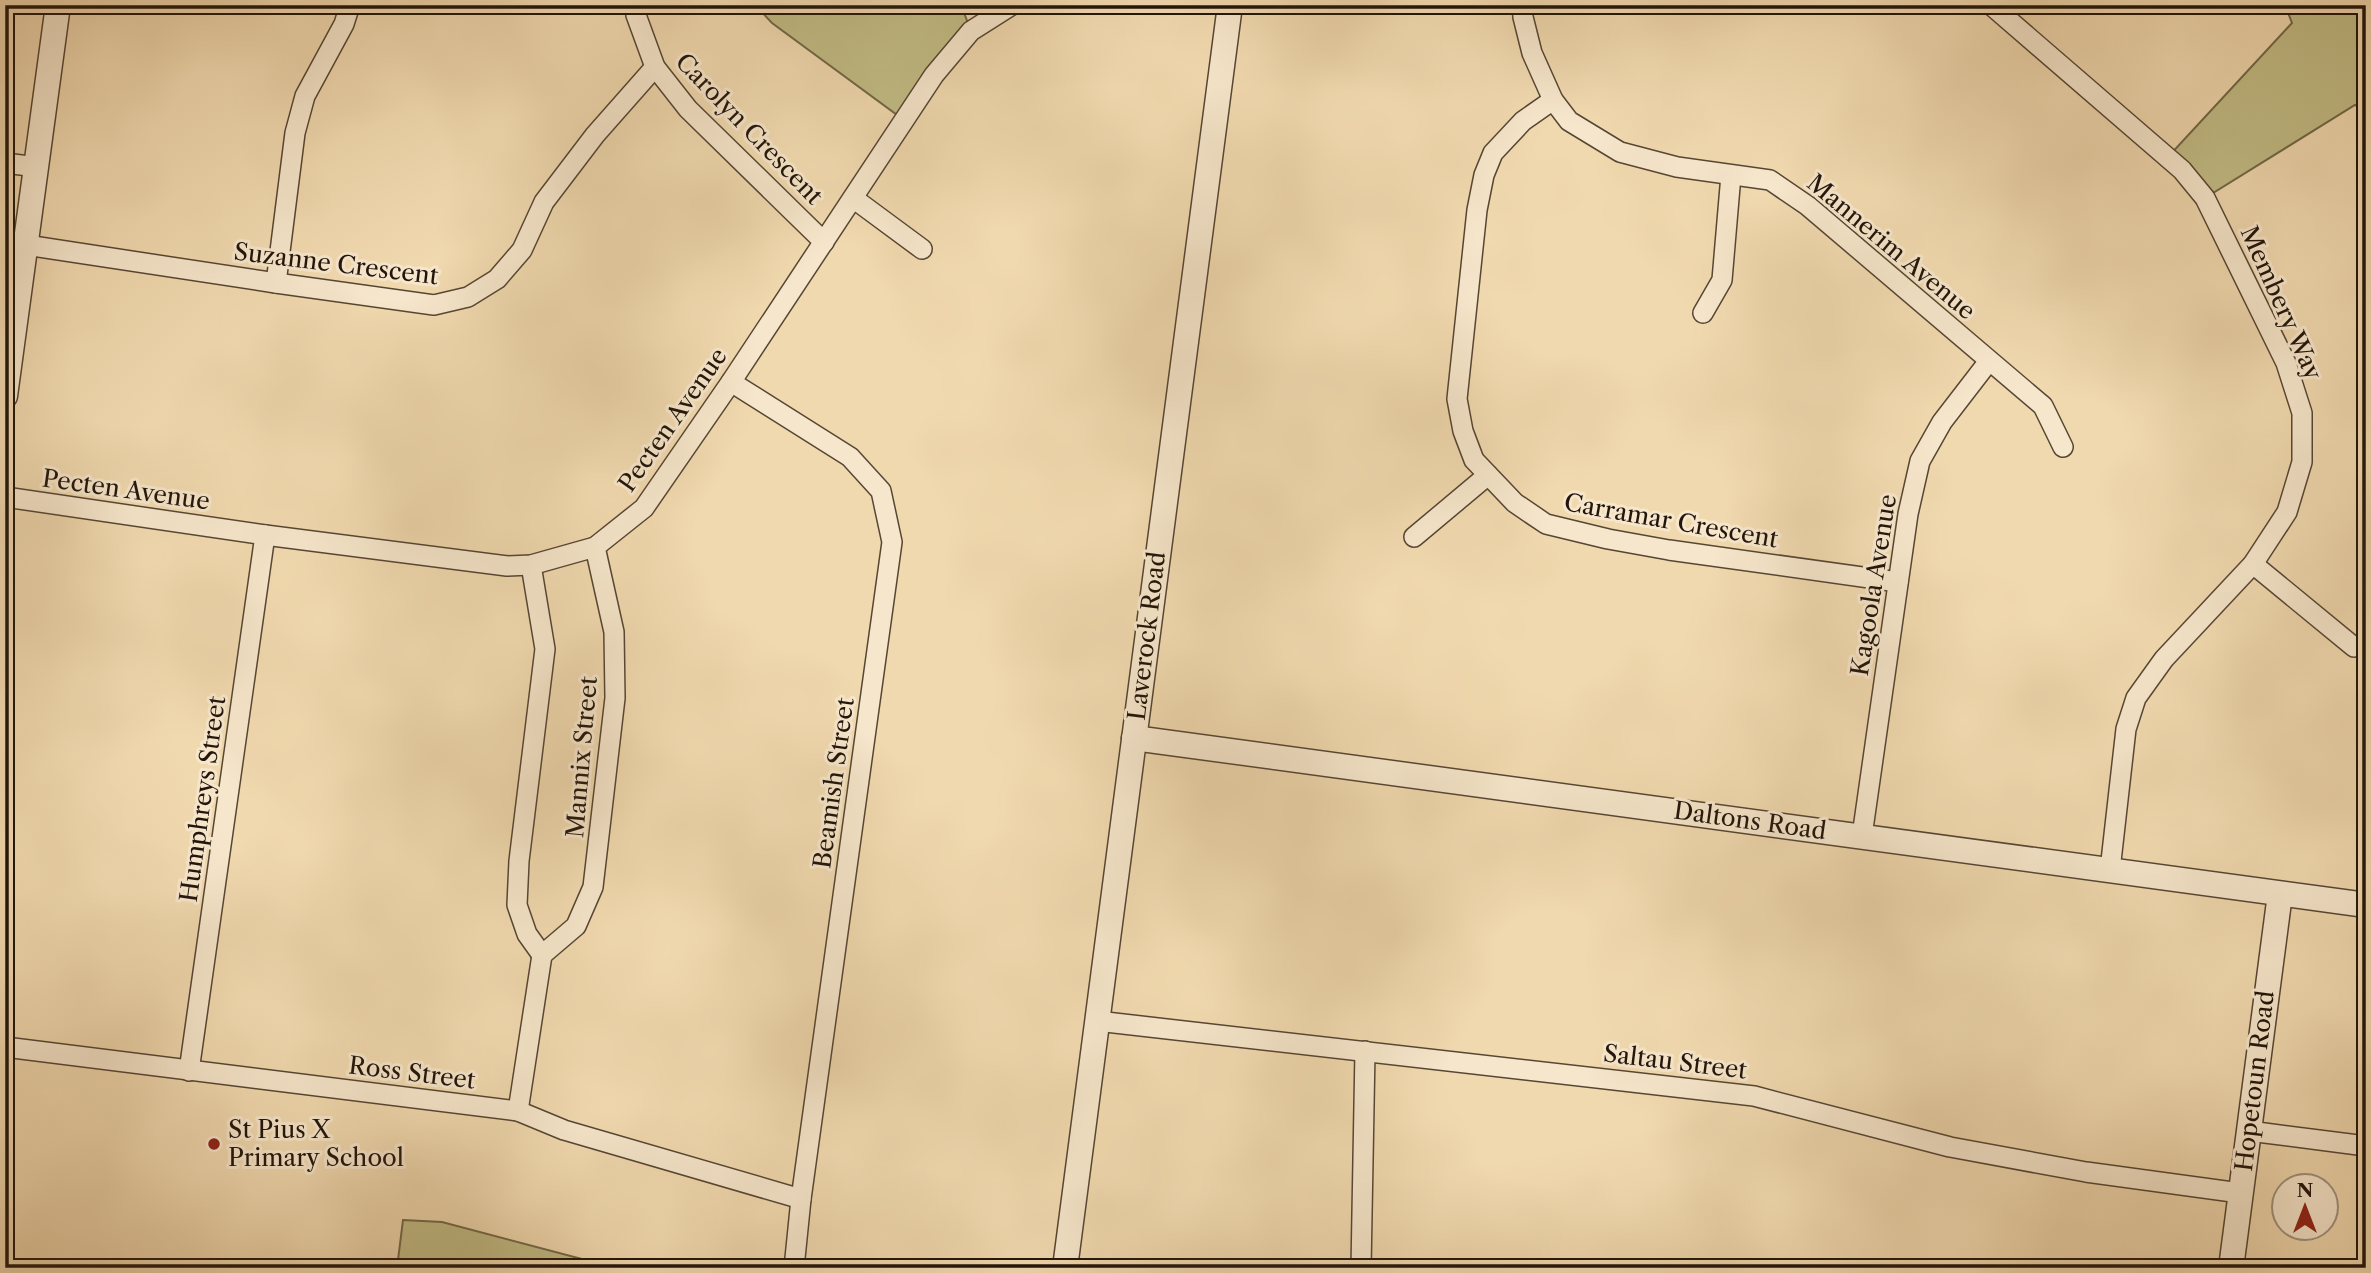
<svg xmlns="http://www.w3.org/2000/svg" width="2371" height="1273" font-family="'Libre Caslon Text',serif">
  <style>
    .green { fill: #c2bc85; stroke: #726848; stroke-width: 2 }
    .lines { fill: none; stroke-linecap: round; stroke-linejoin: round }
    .minor-casing { stroke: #564634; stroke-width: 22 }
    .tertiary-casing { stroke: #564634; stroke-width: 27 }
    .minor { stroke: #f6e6cb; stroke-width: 19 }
    .tertiary { stroke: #f6e6cb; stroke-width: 24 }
    .poi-dot { fill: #8f2418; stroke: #f6e6cb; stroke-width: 2.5 }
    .labels { text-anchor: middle; stroke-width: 6; stroke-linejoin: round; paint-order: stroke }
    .street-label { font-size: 24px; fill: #22150b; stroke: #f6e6cb }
    .poi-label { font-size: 24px; fill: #22150b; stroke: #f6e6cb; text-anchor: start }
  </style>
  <rect width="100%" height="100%" fill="#f1d9af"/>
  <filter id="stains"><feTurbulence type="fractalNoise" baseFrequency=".00286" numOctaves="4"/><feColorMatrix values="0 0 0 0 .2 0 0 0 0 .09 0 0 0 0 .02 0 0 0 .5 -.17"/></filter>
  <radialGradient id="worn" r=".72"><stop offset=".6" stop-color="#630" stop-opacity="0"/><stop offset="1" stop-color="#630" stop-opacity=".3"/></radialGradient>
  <!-- green -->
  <g class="green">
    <path d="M 755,5 L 961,5 L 971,31 L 904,120 L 772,23 Z"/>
    <path d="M 2285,5 L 2366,5 L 2366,110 L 2355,105 L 2205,198 L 2167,158 L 2292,23 Z"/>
    <path d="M 403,1220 L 442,1222 L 616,1268 L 397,1268 Z"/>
  </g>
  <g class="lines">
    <defs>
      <g id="minor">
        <path d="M 636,5 L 636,15 L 655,67 L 688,109 L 824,242"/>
        <path d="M 1522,5 L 1523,17 L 1532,53 L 1553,100 L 1569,121 L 1620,152 L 1677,167 L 1770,180 L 1808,206 L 2043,406 L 2063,447"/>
        <path d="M 1991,5 L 2182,170 L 2205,198 L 2286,363 L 2302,413 L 2302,462 L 2287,512 L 2253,564 L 2164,659 L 2136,698 L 2126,729 L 2110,870"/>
        <path d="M 1553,100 L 1523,121 L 1493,153 L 1484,175 L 1477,210 L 1457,399 L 1463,431 L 1474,460 L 1515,503 L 1546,524 L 1608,539 L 1669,550 L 1898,582"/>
        <path d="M 5,163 L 37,167"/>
        <path d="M 853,198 L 922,249"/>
        <path d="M 26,245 L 276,283 L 434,305 L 468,297 L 497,279 L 522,250 L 544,202 L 595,135 L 655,67"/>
        <path d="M 276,283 L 295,133 L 305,96 L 344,24 L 350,5"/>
        <path d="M 1703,313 L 1722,280 L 1731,175"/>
        <path d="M 731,382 L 850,457 L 881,491 L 892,542 L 801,1199 L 794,1268"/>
        <path d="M 5,497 L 265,535 L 507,566 L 531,565 L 595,547 L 644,508 L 731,382 L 934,75 L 971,31 L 1012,5"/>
        <path d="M 1414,537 L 1488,475"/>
        <path d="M 2253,564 L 2354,647"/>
        <path d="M 531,565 L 545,649 L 519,861 L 517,905 L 527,934 L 542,955"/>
        <path d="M 1862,836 L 1908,514 L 1920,461 L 1942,422 L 1989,361"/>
        <path d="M 1097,1021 L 1754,1096 L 1950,1147 L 2086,1172 L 2240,1193"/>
        <path d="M 5,1047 L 518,1111 L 564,1130 L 801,1199"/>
        <path d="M 189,1071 L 265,535"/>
        <path d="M 518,1111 L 542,955 L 576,926 L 593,887 L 615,698 L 614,632 L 595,547"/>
        <path d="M 2249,1131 L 2366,1146"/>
        <path d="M 1361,1268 L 1365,1051"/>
      </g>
      <g id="tertiary">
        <path d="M 5,396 L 58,5"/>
        <path d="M 1134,738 L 2366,905"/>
        <path d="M 1065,1268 L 1230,5"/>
        <path d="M 2231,1268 L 2280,894"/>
      </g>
    </defs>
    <!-- minor casing -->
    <use href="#minor" class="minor-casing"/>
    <!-- tertiary casing -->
    <use href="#tertiary" class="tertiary-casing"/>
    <!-- minor -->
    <use href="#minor" class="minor"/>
    <!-- tertiary -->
    <use href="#tertiary" class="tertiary"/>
  </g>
  <!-- markers -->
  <circle class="poi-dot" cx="214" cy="1144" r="7"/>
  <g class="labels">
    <!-- street labels -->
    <g class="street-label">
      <text transform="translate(749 129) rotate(46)" y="8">Carolyn Crescent</text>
      <text transform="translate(1891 247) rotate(40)" y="8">Mannerim Avenue</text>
      <text transform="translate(336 264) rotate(7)" y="8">Suzanne Crescent</text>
      <text transform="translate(2281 303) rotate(66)" y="8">Membery Way</text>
      <text transform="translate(673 420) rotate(-55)" y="8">Pecten Avenue</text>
      <text transform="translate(126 490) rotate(8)" y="8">Pecten Avenue</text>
      <text transform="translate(1671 521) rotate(10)" y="8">Carramar Crescent</text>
      <text transform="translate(1874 585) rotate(-81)" y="8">Kagoola Avenue</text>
      <text transform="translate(1147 636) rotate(-83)" y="8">Laverock Road</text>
      <text transform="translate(582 757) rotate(-85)" y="8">Mannix Street</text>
      <text transform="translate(834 783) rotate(-82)" y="8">Beamish Street</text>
      <text transform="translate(203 799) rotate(-82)" y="8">Humphreys Street</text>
      <text transform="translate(1750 821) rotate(8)" y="8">Daltons Road</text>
      <text transform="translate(1675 1062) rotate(7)" y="8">Saltau Street</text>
      <text transform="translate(412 1073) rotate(7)" y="8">Ross Street</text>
      <text transform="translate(2255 1081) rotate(-83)" y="8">Hopetoun Road</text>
    </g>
    <!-- poi labels -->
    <g class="poi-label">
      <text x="228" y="1138">St Pius X<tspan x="228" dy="28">Primary School</tspan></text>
    </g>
  </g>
  <!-- margin -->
  <rect width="2371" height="1273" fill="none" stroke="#f1d9af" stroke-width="28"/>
  <rect x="7" y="7" width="2357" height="1259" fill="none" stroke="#22150b" stroke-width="3.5"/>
  <rect x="14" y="14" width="2343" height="1245" fill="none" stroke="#22150b" stroke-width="2"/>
  <!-- north arrow -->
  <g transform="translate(2305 1207)"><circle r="33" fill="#f6e6cb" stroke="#a1927e" stroke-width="2"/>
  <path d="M0-5L12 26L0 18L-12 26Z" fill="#8f2418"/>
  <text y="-10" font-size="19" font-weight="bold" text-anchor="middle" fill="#22150b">N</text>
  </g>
  <rect width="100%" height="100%" filter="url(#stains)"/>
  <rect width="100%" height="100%" fill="url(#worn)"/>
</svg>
